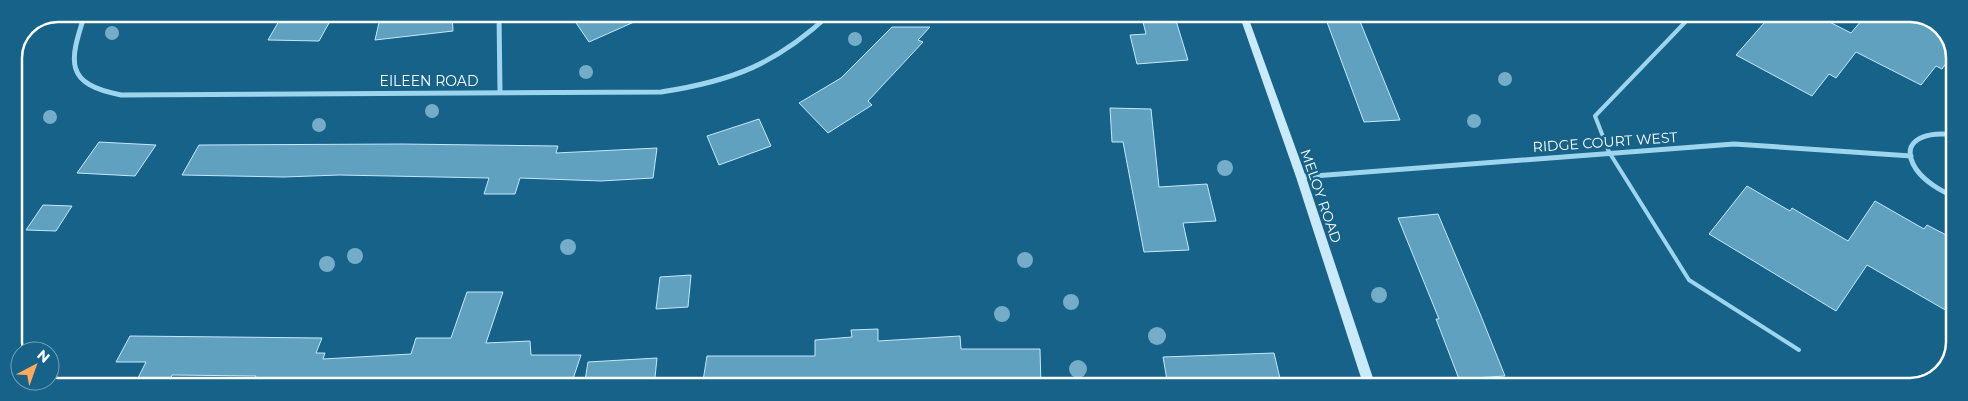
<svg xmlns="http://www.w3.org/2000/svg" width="1968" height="401" font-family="Montserrat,sans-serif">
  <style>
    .building { fill: #61a1c0; stroke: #c3e9fa }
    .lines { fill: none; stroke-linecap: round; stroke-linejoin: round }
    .lane { stroke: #9dd4ee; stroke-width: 4 }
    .street { stroke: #9dd4ee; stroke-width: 5 }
    .secondary { fill: #caeafa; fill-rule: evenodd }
    .tree { fill: #75acc7 }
    .labels { text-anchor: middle; stroke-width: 5; stroke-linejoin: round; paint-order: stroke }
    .street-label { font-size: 14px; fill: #fff; stroke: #166288 }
    .rim { fill: none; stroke: #fff; stroke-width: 2.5 }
  </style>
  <rect width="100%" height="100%" fill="#166288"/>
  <!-- building -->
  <g class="building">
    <path d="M 283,14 L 334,14 L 319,41 L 268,40 Z"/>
    <path d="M 381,14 L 452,14 L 453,31 L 375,40 Z"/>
    <path d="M 570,14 L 652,14 L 589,42 Z"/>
    <path d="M 1141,14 L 1174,14 L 1188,60 L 1137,64 L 1130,35 L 1146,34 Z"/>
    <path d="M 1324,14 L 1357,14 L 1400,120 L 1364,122 Z"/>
    <path d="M 1772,14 L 1814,14 L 1851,33 L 1866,15 L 1918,15 L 1941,27 L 1954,52 L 1942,69 L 1936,66 L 1921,85 L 1856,52 L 1836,78 L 1829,74 L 1812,96 L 1736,55 Z"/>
    <path d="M 892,27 L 930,27 L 918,40 L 923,42 L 868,101 L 872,105 L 828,133 L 799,103 L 841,78 Z"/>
    <path d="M 1110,108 L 1151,109 L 1159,187 L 1207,184 L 1216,221 L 1183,223 L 1189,250 L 1144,252 L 1123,142 L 1112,142 Z"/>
    <path d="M 759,119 L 771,146 L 719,165 L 707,136 Z"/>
    <path d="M 99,142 L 156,145 L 135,176 L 77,173 Z"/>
    <path d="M 402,144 L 558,146 L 556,153 L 657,148 L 653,178 L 601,181 L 520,178 L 515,194 L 484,194 L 489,178 L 339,175 L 284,177 L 182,175 L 199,145 Z"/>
    <path d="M 1747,186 L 1790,211 L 1792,208 L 1848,241 L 1875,201 L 1924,229 L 1927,225 L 1954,239 L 1954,315 L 1867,265 L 1836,311 L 1709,234 Z"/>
    <path d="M 43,205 L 72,206 L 56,231 L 26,230 Z"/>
    <path d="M 1438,214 L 1481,316 L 1505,376 L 1459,379 L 1436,319 L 1439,319 L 1398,218 Z"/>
    <path d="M 691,275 L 688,307 L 656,309 L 660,277 Z"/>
    <path d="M 467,292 L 503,292 L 486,343 L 530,341 L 531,355 L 581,355 L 573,379 L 508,383 L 508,387 L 251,387 L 256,376 L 172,375 L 170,380 L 137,380 L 146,362 L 116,362 L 130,336 L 322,338 L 316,353 L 325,353 L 323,359 L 411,354 L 416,338 L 451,338 Z"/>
    <path d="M 878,329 L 878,341 L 960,336 L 961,349 L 1040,349 L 1041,387 L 702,387 L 707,356 L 815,356 L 815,340 L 852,337 L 851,330 Z"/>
    <path d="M 1274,353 L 1282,387 L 1215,387 L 1214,383 L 1168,386 L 1163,357 Z"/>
    <path d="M 657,358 L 654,387 L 584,387 L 588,362 Z"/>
  </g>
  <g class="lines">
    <!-- lane -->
    <path class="lane" d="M 1693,14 L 1595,116 L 1609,152 L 1689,280 L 1799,350"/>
    <!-- street -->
    <g class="street">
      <path d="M 85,14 C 69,62 64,84 121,95 L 661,92 C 733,81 776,64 830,14"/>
      <path d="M 499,14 L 500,92"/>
      <path d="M 1954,135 C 1931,131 1896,138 1916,169 C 1925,182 1940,190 1954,197"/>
      <path d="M 1301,177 L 1734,144 L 1911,156"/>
    </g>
    <!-- secondary -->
    <path class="secondary" d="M 1239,14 L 1247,14 L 1306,177 L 1376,387 L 1364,387 L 1296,177 Z"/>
  </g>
  <!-- trees -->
  <g class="tree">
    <circle cx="112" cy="33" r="7"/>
    <circle cx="855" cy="39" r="7"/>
    <circle cx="586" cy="72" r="7"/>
    <circle cx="1505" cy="79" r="7"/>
    <circle cx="432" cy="111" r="7"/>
    <circle cx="50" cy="117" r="7"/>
    <circle cx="1474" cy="121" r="7"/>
    <circle cx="319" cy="125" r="7"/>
    <circle cx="1225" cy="168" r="8"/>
    <circle cx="568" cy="247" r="8"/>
    <circle cx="355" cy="256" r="8"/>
    <circle cx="1025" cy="260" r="8"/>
    <circle cx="327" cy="264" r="8"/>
    <circle cx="1379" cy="295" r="8"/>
    <circle cx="1071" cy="302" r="8"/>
    <circle cx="1002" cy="314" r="8"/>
    <circle cx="1157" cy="336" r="9"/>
    <circle cx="1078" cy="369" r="9"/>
  </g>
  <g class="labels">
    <!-- street labels -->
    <g class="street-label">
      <text x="429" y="86">EILEEN ROAD</text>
      <text transform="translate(1605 142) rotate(-4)" y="5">RIDGE COURT WEST</text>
      <text transform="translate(1321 196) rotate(71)" y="5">MELOY ROAD</text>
    </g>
  </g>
  <!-- crop -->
  <path d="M0 0H1968V401H0ZM58 22H1910A36 36 0 0 1 1946 58V342A36 36 0 0 1 1910 378H58A36 36 0 0 1 22 342V58A36 36 0 0 1 58 22Z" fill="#166288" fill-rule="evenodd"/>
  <path class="rim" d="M58 22H1910A36 36 0 0 1 1946 58V342A36 36 0 0 1 1910 378H58A36 36 0 0 1 22 342V58A36 36 0 0 1 58 22Z"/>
  <!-- north arrow -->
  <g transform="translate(35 366) rotate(41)"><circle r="24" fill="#166288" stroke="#73a1b8"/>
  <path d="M0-4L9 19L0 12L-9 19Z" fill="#ffaa5a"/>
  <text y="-8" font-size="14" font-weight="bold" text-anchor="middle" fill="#ffffff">N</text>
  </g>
</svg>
